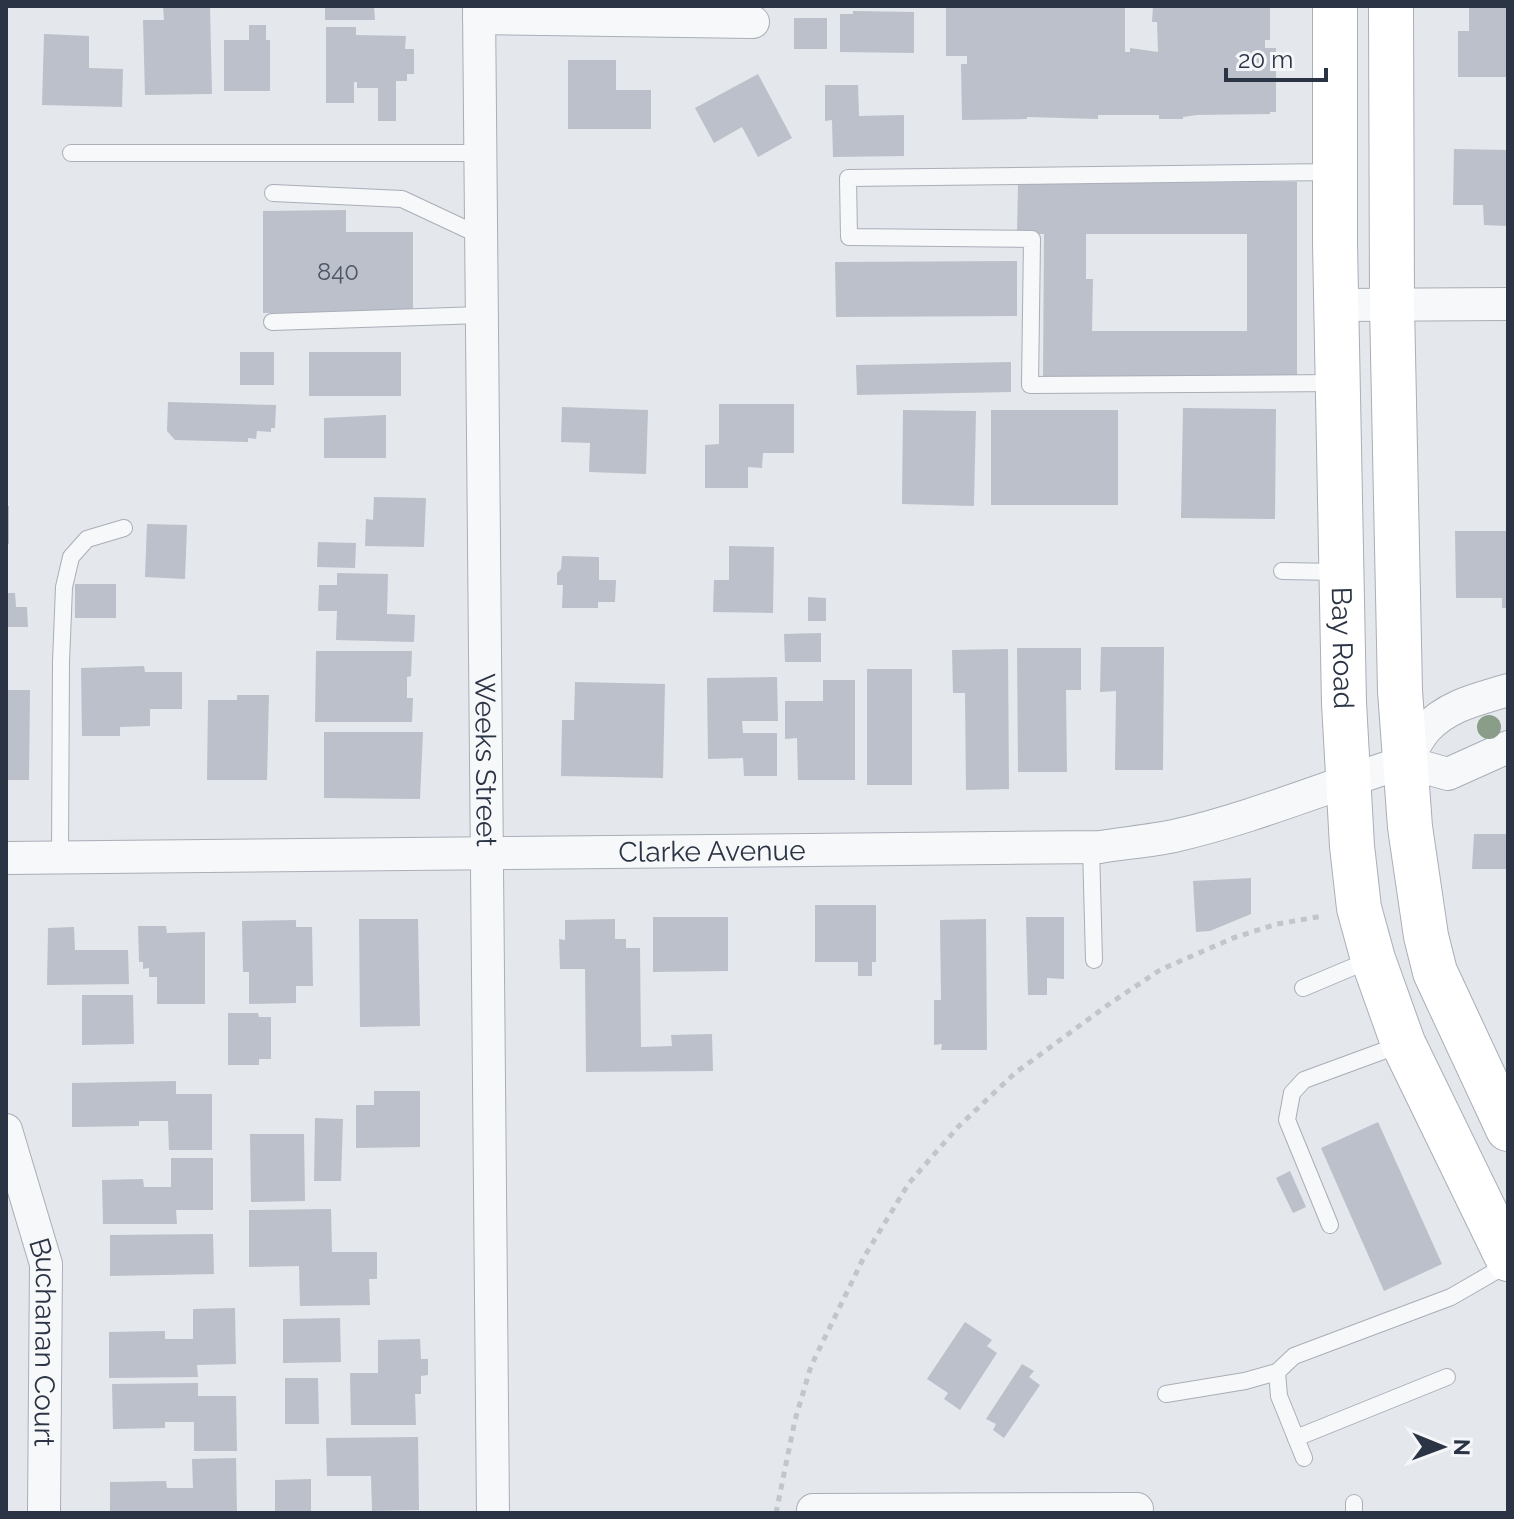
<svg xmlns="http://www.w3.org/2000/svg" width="1514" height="1519" font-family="Raleway,sans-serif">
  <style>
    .building { fill: #bbc0ca; fill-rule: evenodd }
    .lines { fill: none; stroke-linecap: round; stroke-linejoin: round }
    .lane-casing { stroke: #a9aeb7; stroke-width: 18 }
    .street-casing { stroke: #a9aeb7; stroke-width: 34 }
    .secondary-casing { stroke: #a9aeb7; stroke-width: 46 }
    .path { stroke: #c2c5cb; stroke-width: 5; stroke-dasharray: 6 6; stroke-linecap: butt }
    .lane { stroke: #f7f8fa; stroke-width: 16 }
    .street { stroke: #f7f8fa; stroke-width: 32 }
    .secondary { stroke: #fff; stroke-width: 44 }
    .tree { fill: #899d89 }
    .labels { text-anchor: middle; stroke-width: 8; stroke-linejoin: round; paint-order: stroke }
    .number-label { font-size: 24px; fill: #4f5766 }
    .street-label { font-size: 28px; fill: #2b3445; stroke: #f4f6f9 }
  </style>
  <rect width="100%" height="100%" fill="#e4e7ec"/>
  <!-- building -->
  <g class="building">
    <path d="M 163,6 L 210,6 L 212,94 L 145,95 L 143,20 L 164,20 Z"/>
    <path d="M 325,6 L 374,6 L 375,20 L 325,20 Z"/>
    <path d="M 946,6 L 1125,6 L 1125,52 L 1130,52 L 1130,48 L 1158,52 L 1157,22 L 1152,22 L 1153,6 L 1270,6 L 1270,40 L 1265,40 L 1265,48 L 1276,48 L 1276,112 L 1270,112 L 1270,114 L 1197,115 L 1183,117 L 1183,119 L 1159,119 L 1159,115 L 1098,115 L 1098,119 L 1027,117 L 1027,119 L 962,120 L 961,64 L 967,64 L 967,56 L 946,56 Z"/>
    <path d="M 1469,6 L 1508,6 L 1506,77 L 1458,77 L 1458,31 L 1469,31 Z"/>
    <path d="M 853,11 L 914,12 L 914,53 L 840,52 L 840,14 L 853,14 Z"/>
    <rect x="794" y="18" width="33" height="31"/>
    <path d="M 249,25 L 266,25 L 266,40 L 270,40 L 270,91 L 224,91 L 224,40 L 249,40 Z"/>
    <path d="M 326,27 L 356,27 L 356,35 L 406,36 L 405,49 L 414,49 L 414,74 L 407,74 L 407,81 L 396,81 L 396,121 L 378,121 L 378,88 L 357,88 L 357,82 L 354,82 L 354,103 L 326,103 Z"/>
    <path d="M 44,34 L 89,36 L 89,68 L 123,69 L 122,107 L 42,105 Z"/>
    <path d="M 568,60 L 616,60 L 616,90 L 651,90 L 651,129 L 568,129 Z"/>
    <path d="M 758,74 L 792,138 L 758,157 L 742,127 L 714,143 L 695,108 Z"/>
    <path d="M 825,85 L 858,85 L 859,116 L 904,115 L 904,156 L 833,157 L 832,120 L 825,121 Z"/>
    <path d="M 1454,149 L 1508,150 L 1508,226 L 1484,225 L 1483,205 L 1453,205 Z"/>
    <path d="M 1297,182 L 1297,379 L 1043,379 L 1044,234 L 1017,234 L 1018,183 ZM 1086,234 L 1247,234 L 1247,331 L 1092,331 L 1093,279 L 1086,279 Z"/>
    <path d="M 346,210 L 346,232 L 413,232 L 413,312 L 263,313 L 263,211 Z"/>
    <path d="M 1017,261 L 1017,316 L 836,317 L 835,262 Z"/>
    <rect x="240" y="352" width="34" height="33"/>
    <rect x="309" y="352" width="92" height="44"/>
    <path d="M 1011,362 L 1011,392 L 857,395 L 856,365 Z"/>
    <path d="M 168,402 L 276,405 L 275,428 L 271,428 L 271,432 L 257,431 L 256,439 L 248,438 L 248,442 L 175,440 L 167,431 Z"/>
    <path d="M 719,404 L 794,404 L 794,453 L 763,453 L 762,468 L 748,467 L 748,488 L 705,488 L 705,445 L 719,444 Z"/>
    <path d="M 562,407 L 648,410 L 646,474 L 589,472 L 590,443 L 561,442 Z"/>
    <path d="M 1183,408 L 1276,409 L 1275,519 L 1181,518 Z"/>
    <path d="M 903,410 L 976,411 L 974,506 L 902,504 Z"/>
    <rect x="991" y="410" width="127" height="95"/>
    <path d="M 386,415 L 386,458 L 324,458 L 324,418 Z"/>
    <path d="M 374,497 L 426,498 L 424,547 L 365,546 L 366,519 L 373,520 Z"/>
    <rect x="6" y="506" width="3" height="38"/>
    <path d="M 147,524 L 187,525 L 185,579 L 145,577 Z"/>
    <path d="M 1455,531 L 1508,531 L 1508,608 L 1502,608 L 1502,598 L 1456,598 Z"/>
    <path d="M 318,542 L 356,543 L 355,568 L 317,567 Z"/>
    <path d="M 729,546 L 774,547 L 773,613 L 713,612 L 714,580 L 729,580 Z"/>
    <path d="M 562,556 L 599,557 L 599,580 L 616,580 L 615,602 L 598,602 L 598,608 L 562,608 L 563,585 L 557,585 L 557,573 L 561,569 Z"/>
    <path d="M 337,573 L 388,574 L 387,614 L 415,615 L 414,642 L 336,640 L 337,611 L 318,611 L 319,585 L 337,585 Z"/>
    <rect x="75" y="584" width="41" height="34"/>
    <path d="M 6,593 L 15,593 L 16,607 L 27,607 L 28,627 L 6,627 Z"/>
    <path d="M 808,597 L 826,598 L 826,621 L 808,621 Z"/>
    <path d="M 821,633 L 821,662 L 785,662 L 784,634 Z"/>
    <path d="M 1101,647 L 1164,647 L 1163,770 L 1115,770 L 1116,691 L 1100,692 Z"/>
    <path d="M 1017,648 L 1081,648 L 1081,690 L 1066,690 L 1067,772 L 1018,772 Z"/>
    <path d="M 1008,649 L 1009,789 L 966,790 L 965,693 L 953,693 L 952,650 Z"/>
    <path d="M 316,651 L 412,651 L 411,676 L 407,677 L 407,698 L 413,698 L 412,722 L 315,722 Z"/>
    <path d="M 144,666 L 145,672 L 182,672 L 182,709 L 150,709 L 150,726 L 120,727 L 120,736 L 82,736 L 81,668 Z"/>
    <rect x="867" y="669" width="45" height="116"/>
    <path d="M 777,677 L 778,721 L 742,721 L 743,733 L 777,733 L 777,776 L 744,776 L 743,758 L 708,759 L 707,678 Z"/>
    <path d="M 823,680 L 855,680 L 855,780 L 798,780 L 797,738 L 785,739 L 785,701 L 823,701 Z"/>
    <path d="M 575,682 L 665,684 L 663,778 L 561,776 L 562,720 L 574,720 Z"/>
    <path d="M 6,690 L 30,690 L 29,780 L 6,780 Z"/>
    <path d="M 237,695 L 269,695 L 267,780 L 207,780 L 208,700 L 237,700 Z"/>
    <path d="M 324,732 L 423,732 L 420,799 L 324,798 Z"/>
    <path d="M 1474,834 L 1507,834 L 1507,869 L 1472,869 Z"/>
    <path d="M 1251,878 L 1251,914 L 1210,931 L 1196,932 L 1193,881 Z"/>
    <path d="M 815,905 L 876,905 L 876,962 L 872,962 L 872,976 L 858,976 L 858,962 L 815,962 Z"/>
    <path d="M 653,917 L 728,917 L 728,971 L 653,972 Z"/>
    <path d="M 1026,917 L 1064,917 L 1064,979 L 1047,978 L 1047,995 L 1028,995 Z"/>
    <path d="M 359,919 L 418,919 L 420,1026 L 360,1027 Z"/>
    <path d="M 615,919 L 615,939 L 626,939 L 626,948 L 640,948 L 641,1047 L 672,1046 L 671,1035 L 712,1034 L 713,1071 L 586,1072 L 585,969 L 560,969 L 559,939 L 565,940 L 565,920 Z"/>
    <path d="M 986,919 L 987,1050 L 941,1050 L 942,1044 L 934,1045 L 934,1000 L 941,1000 L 940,920 Z"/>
    <path d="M 296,920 L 296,927 L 312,927 L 313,986 L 296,986 L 296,1003 L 249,1004 L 249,972 L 243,972 L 242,921 Z"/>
    <path d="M 138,926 L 166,926 L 167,933 L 205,932 L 205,1004 L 157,1004 L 157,977 L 149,977 L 149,968 L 143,969 L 143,962 L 139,962 Z"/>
    <path d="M 74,927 L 75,950 L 128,950 L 129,984 L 47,985 L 48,928 Z"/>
    <path d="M 82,995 L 133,995 L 134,1044 L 82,1045 Z"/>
    <path d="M 228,1013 L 258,1013 L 259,1017 L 271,1017 L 271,1059 L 259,1059 L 259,1065 L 228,1065 Z"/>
    <path d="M 176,1081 L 176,1094 L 212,1094 L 212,1150 L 169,1150 L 168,1121 L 139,1121 L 139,1126 L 72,1127 L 72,1083 Z"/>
    <path d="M 374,1091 L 420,1091 L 420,1147 L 356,1148 L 356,1105 L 374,1105 Z"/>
    <path d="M 315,1118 L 343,1119 L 341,1181 L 314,1181 Z"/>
    <path d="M 1378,1122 L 1442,1264 L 1384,1291 L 1321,1148 Z"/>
    <path d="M 250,1134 L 304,1134 L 305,1201 L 251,1202 Z"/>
    <path d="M 171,1158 L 213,1158 L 213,1210 L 176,1210 L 177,1224 L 103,1224 L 102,1180 L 143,1179 L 144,1187 L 171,1187 Z"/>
    <path d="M 1290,1171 L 1306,1207 L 1293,1213 L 1276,1178 Z"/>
    <path d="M 331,1209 L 332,1252 L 377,1252 L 377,1279 L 369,1279 L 370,1305 L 300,1306 L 299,1266 L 249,1267 L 249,1210 Z"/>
    <path d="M 213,1234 L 214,1274 L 110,1276 L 110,1235 Z"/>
    <path d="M 235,1308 L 236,1364 L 197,1365 L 198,1377 L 109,1378 L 109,1332 L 165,1331 L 165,1339 L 193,1339 L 193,1309 Z"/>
    <path d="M 340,1318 L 341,1362 L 283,1363 L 283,1319 Z"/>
    <path d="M 965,1322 L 992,1340 L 987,1346 L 997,1353 L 960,1410 L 944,1399 L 948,1393 L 927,1379 Z"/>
    <path d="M 420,1339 L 421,1359 L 428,1359 L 428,1375 L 421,1376 L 421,1394 L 415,1394 L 416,1425 L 351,1425 L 350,1373 L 378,1373 L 378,1340 Z"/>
    <path d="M 1022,1364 L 1034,1371 L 1029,1377 L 1040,1385 L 1004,1438 L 993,1430 L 996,1424 L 986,1419 Z"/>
    <path d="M 285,1378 L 318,1378 L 319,1424 L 285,1424 Z"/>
    <path d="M 198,1383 L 198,1396 L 236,1396 L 237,1451 L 194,1451 L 194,1422 L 165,1422 L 165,1428 L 113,1429 L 112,1384 Z"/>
    <path d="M 418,1437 L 419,1510 L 372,1511 L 371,1476 L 327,1476 L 326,1438 Z"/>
    <path d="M 236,1458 L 237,1513 L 110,1513 L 110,1482 L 166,1481 L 167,1488 L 193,1488 L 192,1459 Z"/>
    <path d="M 311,1479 L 311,1513 L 275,1513 L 275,1480 Z"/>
  </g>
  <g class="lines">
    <defs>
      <g id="lane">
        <path d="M 71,153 L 480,153"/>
        <path d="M 1332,172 L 848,178 L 849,237 L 1032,239 L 1030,385 L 1336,383"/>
        <path d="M 273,193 L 402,199 L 481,236"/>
        <path d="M 272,322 L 481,315"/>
        <path d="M 1282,571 L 1340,572"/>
        <path d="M 1091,847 L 1094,960"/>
        <path d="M 60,857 L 61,662 L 64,587 L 71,557 L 87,539 L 124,528"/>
        <path d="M 1303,988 L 1372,959"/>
        <path d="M 1330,1225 L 1287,1120 L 1292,1093 L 1304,1080 L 1402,1044"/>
        <path d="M 1277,1372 L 1279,1396 L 1304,1458"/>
        <path d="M 1166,1394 L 1245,1381 L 1277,1372 L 1294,1356 L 1451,1297 L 1508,1264"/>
        <path d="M 1296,1438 L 1447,1377"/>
        <path d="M 1354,1503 L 1354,1513"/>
      </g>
      <g id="street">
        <path id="s1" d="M 479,6 L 493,1513"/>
        <path d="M 479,18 L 753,22"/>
        <path d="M 1338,305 L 1508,304"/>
        <path d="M 1405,762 C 1412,751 1418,738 1426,729 C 1448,705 1479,699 1508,690"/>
        <path d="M 1405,762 L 1448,774 L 1508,747"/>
        <path id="s2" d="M 6,858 L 1100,847 C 1124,843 1150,841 1174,836 C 1253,818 1328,786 1405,762"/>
        <path id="s3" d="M 6,1130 L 46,1264 L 44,1513"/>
        <path d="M 813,1510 L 1137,1509"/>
      </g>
      <g id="secondary">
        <path id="s4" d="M 1335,6 L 1335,243 L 1344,703 L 1352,846 L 1359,908 L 1373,959 L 1403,1043 L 1508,1259"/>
        <path d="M 1391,6 L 1392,305 L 1400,691 L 1410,827 L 1426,936 L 1435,972 L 1508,1129"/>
      </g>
    </defs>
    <!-- lane casing -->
    <use href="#lane" class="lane-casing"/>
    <!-- street casing -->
    <use href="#street" class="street-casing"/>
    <!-- secondary casing -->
    <use href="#secondary" class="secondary-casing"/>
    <!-- path -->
    <path class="path" d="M 776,1513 L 795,1420 L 811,1366 L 864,1257 L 909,1183 L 959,1126 L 1015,1073 L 1112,1002 L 1160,970 L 1233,938 L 1277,924 L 1323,916"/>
    <!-- lane -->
    <use href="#lane" class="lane"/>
    <!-- street -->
    <use href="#street" class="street"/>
    <!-- secondary -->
    <use href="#secondary" class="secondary"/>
  </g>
  <!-- trees -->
  <circle class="tree" cx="1489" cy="727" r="12"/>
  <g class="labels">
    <!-- number labels -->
    <g class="number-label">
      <text x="338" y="280">840</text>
    </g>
    <!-- street labels -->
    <g class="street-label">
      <text dy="10" stroke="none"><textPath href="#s4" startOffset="642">Bay Road</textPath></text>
      <text dy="10" stroke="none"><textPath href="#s1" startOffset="754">Weeks Street</textPath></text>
      <text dy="10" stroke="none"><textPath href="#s2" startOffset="706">Clarke Avenue</textPath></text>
      <text dy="10" stroke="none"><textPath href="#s3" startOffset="218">Buchanan Court</textPath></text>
    </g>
  </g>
  <!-- border -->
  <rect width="1514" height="1519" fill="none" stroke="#2b3445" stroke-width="16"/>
  <!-- north arrow -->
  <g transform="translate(1442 1447) rotate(91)" stroke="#f4f6f9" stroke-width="6" paint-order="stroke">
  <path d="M0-6L14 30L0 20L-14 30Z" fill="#2b3445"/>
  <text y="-12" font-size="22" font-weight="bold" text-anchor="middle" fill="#2b3445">N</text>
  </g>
  <!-- scale -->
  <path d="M1226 68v12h100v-12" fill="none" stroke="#2b3445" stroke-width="4"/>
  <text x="1238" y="68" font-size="24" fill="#2b3445" stroke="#f4f6f9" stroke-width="6" paint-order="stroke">20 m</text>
</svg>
